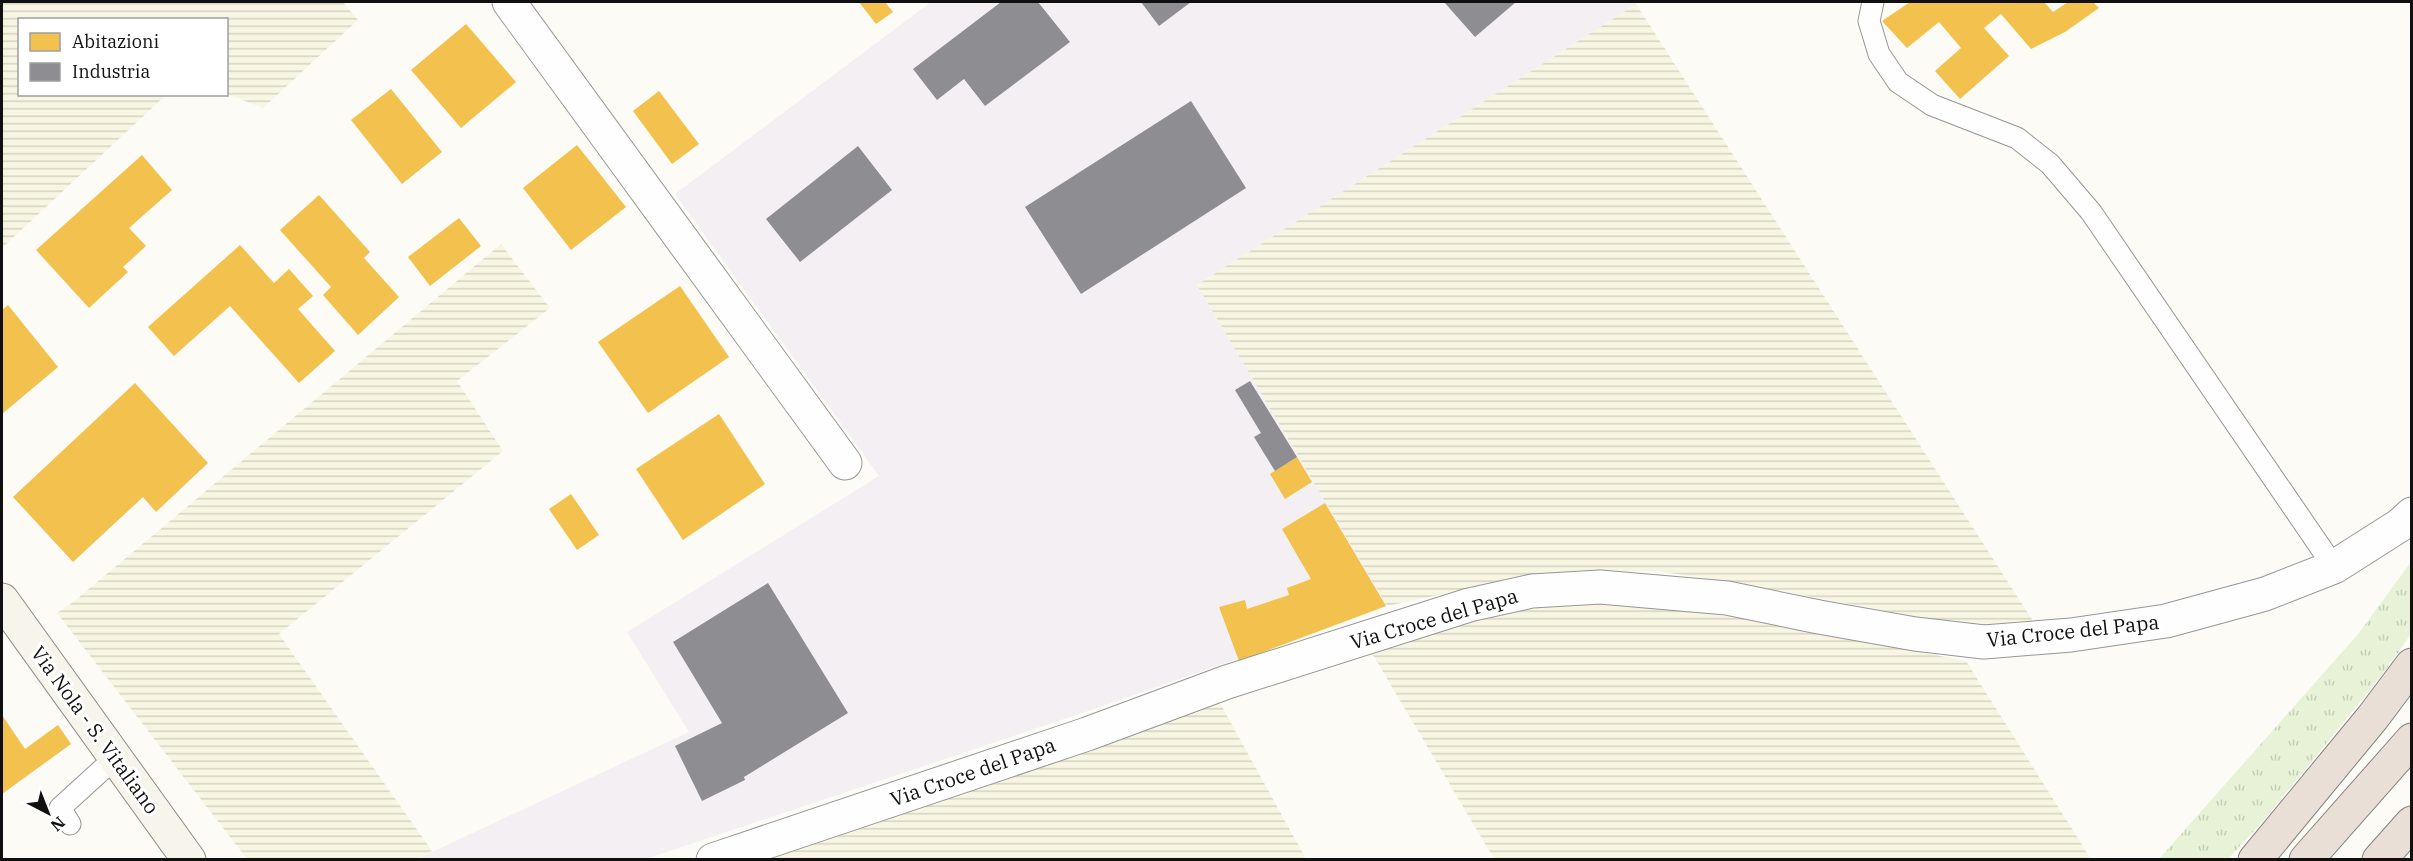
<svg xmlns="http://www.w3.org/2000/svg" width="2413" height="861" font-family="'IBM Plex Serif',serif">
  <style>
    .industrial { fill: #f4eff2 }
    .farmland { fill: url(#farmland-rules) }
    .grass { fill: url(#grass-tufts) }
    .homes { fill: #f2c14e }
    .industry { fill: #8d8d92 }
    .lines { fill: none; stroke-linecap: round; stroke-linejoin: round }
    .lane-casing { stroke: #969694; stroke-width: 23 }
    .street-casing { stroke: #969694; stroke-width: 35 }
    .secondary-casing { stroke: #8d8c8a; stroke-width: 35 }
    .highway-casing { stroke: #848381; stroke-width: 35 }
    .lane { stroke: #fffefe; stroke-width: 21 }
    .street { stroke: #fffefe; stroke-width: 33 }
    .secondary { stroke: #f6f4eb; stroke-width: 33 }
    .highway { stroke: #eadfd7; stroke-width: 33 }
    .labels { text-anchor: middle; stroke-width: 6; stroke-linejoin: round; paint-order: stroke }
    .street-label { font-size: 20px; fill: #101010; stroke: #fff }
  </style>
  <defs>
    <pattern id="farmland-rules" width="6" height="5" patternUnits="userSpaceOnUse" patternTransform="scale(1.5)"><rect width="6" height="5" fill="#f8f6e3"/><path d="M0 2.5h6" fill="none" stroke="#d4d2c2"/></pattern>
    <pattern id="grass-tufts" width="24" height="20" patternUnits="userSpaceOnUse" patternTransform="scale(1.5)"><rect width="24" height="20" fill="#e7f2d6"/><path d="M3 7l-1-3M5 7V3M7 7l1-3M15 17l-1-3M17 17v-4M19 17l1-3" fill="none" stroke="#c5ceb7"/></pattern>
  </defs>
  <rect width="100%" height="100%" fill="#fcfbf6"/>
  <!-- industrial -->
  <path class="industrial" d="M 931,2 L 1634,2 L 1636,4 L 1197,285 L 1387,606 L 1094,709 L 646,859 L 415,860 L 689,732 L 627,632 L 879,476 L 675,194 Z"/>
  <!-- farmland -->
  <g class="farmland">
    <path d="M 2,2 L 343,2 L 358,20 L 263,108 L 227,94 L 226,20 L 20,20 L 20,94 L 166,95 L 2,248 Z"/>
    <path d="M 1636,4 L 2035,624 L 1983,626 L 1919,617 L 1727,581 L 1656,571 L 1599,571 L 1529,575 L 1387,606 L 1197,285 Z"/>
    <path d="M 501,244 L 550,308 L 457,381 L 503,451 L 279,634 L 432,851 L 415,860 L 247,859 L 57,613 L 72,603 Z"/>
    <path d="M 1601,603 L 1724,614 L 1966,661 L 2091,859 L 1494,859 L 1370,650 L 1488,617 L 1536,607 Z"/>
    <path d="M 1220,703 L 1306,859 L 768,860 L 893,818 Z"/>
  </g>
  <!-- grass -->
  <path class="grass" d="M 2411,562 L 2411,634 L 2382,675 L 2263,821 L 2228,859 L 2159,859 L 2359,633 Z"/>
  <!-- homes -->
  <g class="homes">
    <path d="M 859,2 L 885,2 L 893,12 L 876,24 Z"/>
    <path d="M 1910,2 L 2044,2 L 2053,12 L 2068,2 L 2093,2 L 2099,8 L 2065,32 L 2031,49 L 2001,14 L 1984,28 L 2009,56 L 1960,99 L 1935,71 L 1961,48 L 1939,22 L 1907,48 L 1882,21 Z"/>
    <path d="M 466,24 L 516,82 L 461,128 L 411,70 Z"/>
    <path d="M 391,89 L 442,152 L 402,184 L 351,120 Z"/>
    <path d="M 659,91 L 699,144 L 672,164 L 633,111 Z"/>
    <path d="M 577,145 L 626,207 L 571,250 L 523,188 Z"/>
    <path d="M 142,155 L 172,190 L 129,228 L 146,246 L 123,267 L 128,272 L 89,308 L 36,250 Z"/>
    <path d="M 319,195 L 370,252 L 364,258 L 399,297 L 358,335 L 323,295 L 331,287 L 280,230 Z"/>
    <path d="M 459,218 L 481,246 L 430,286 L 408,257 Z"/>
    <path d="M 240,245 L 274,283 L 289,269 L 313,296 L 298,309 L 335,351 L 299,383 L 230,306 L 174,356 L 148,327 Z"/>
    <path d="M 680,286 L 729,357 L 648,413 L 598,342 Z"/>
    <path d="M 8,305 L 58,367 L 2,414 L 2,310 Z"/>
    <path d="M 135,383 L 208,463 L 156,512 L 143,497 L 73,562 L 13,497 Z"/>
    <path d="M 719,414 L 765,484 L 683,540 L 636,469 Z"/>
    <path d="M 1297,457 L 1312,482 L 1285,499 L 1270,474 Z"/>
    <path d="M 571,494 L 599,535 L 577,550 L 549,509 Z"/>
    <path d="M 1325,503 L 1386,606 L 1239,661 L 1219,607 L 1245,600 L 1247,609 L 1289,595 L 1287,588 L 1311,579 L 1282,529 Z"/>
    <path d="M 2,715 L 25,749 L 58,725 L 71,744 L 2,794 Z"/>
  </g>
  <!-- industry -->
  <g class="industry">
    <path d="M 1001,2 L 1038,2 L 1070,42 L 985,106 L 964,79 L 937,100 L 913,69 Z"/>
    <path d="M 1141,2 L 1191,2 L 1159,26 Z"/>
    <path d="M 1444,2 L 1516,2 L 1475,37 Z"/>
    <path d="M 1191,101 L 1246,188 L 1081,294 L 1025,207 Z"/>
    <path d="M 858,146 L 892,190 L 800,262 L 766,219 Z"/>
    <path d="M 1250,381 L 1297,457 L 1275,471 L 1254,437 L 1261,433 L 1235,390 Z"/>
    <path d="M 768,583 L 848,713 L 744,777 L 745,780 L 702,801 L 675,746 L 722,723 L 673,642 Z"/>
  </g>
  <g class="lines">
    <defs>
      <g id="lane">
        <path d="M 1873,2 L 1869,21 L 1879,54 L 1898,82 L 1932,105 L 2017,138 L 2050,164 L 2091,212 L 2334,567"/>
        <path d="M 70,824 L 60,808 L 116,757"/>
      </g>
      <g id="street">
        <path d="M 509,2 L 845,463"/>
        <path d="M 713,860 L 1087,734 L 1227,682 L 1469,605 L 1532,591 L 1600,587 L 1727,598 L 1819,617 L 1915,634 L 1984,642 L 2071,635 L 2166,621 L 2265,594 L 2334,567 L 2400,525 L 2412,514"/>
      </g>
      <path id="secondary" d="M 2,600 L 189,860"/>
      <g id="highway">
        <path d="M 2255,860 L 2373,717 L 2412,665"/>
        <path d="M 2306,860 L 2412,740"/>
        <path d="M 2379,860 L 2412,823"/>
      </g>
    </defs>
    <!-- lane casing -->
    <use href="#lane" class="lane-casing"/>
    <!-- street casing -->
    <use href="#street" class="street-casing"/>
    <!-- secondary casing -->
    <use href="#secondary" class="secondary-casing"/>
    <!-- highway casing -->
    <use href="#highway" class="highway-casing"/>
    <!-- lane -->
    <use href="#lane" class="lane"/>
    <!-- street -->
    <use href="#street" class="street"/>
    <!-- secondary -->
    <use href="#secondary" class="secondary"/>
    <!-- highway -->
    <use href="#highway" class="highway"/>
  </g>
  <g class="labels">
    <!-- street labels -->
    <g class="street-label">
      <text transform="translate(1434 619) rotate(-16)" y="7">Via Croce del Papa</text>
      <text transform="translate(2073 631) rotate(-6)" y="7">Via Croce del Papa</text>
      <text transform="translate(95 730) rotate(54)" y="7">Via Nola - S. Vitaliano</text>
      <text transform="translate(973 772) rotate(-19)" y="7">Via Croce del Papa</text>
    </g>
  </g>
  <!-- border -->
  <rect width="2413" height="861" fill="none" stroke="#101010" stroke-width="6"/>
  <!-- legend -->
  <rect x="18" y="18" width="210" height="78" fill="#ffffff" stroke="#9f9f9f" stroke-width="1.5"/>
  <rect x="30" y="33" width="30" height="18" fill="#f2c14e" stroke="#9f9f9f" stroke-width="1.5"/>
  <text x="72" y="48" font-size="18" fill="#101010">Abitazioni</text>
  <rect x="30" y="63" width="30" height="18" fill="#8d8d92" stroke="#9f9f9f" stroke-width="1.5"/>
  <text x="72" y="78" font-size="18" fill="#101010">Industria</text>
  <!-- north arrow -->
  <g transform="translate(48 813) rotate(138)" stroke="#ffffff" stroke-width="4.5" paint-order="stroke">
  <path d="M0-4.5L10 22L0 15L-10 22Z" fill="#101010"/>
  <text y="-9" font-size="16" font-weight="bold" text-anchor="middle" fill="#101010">N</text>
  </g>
</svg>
